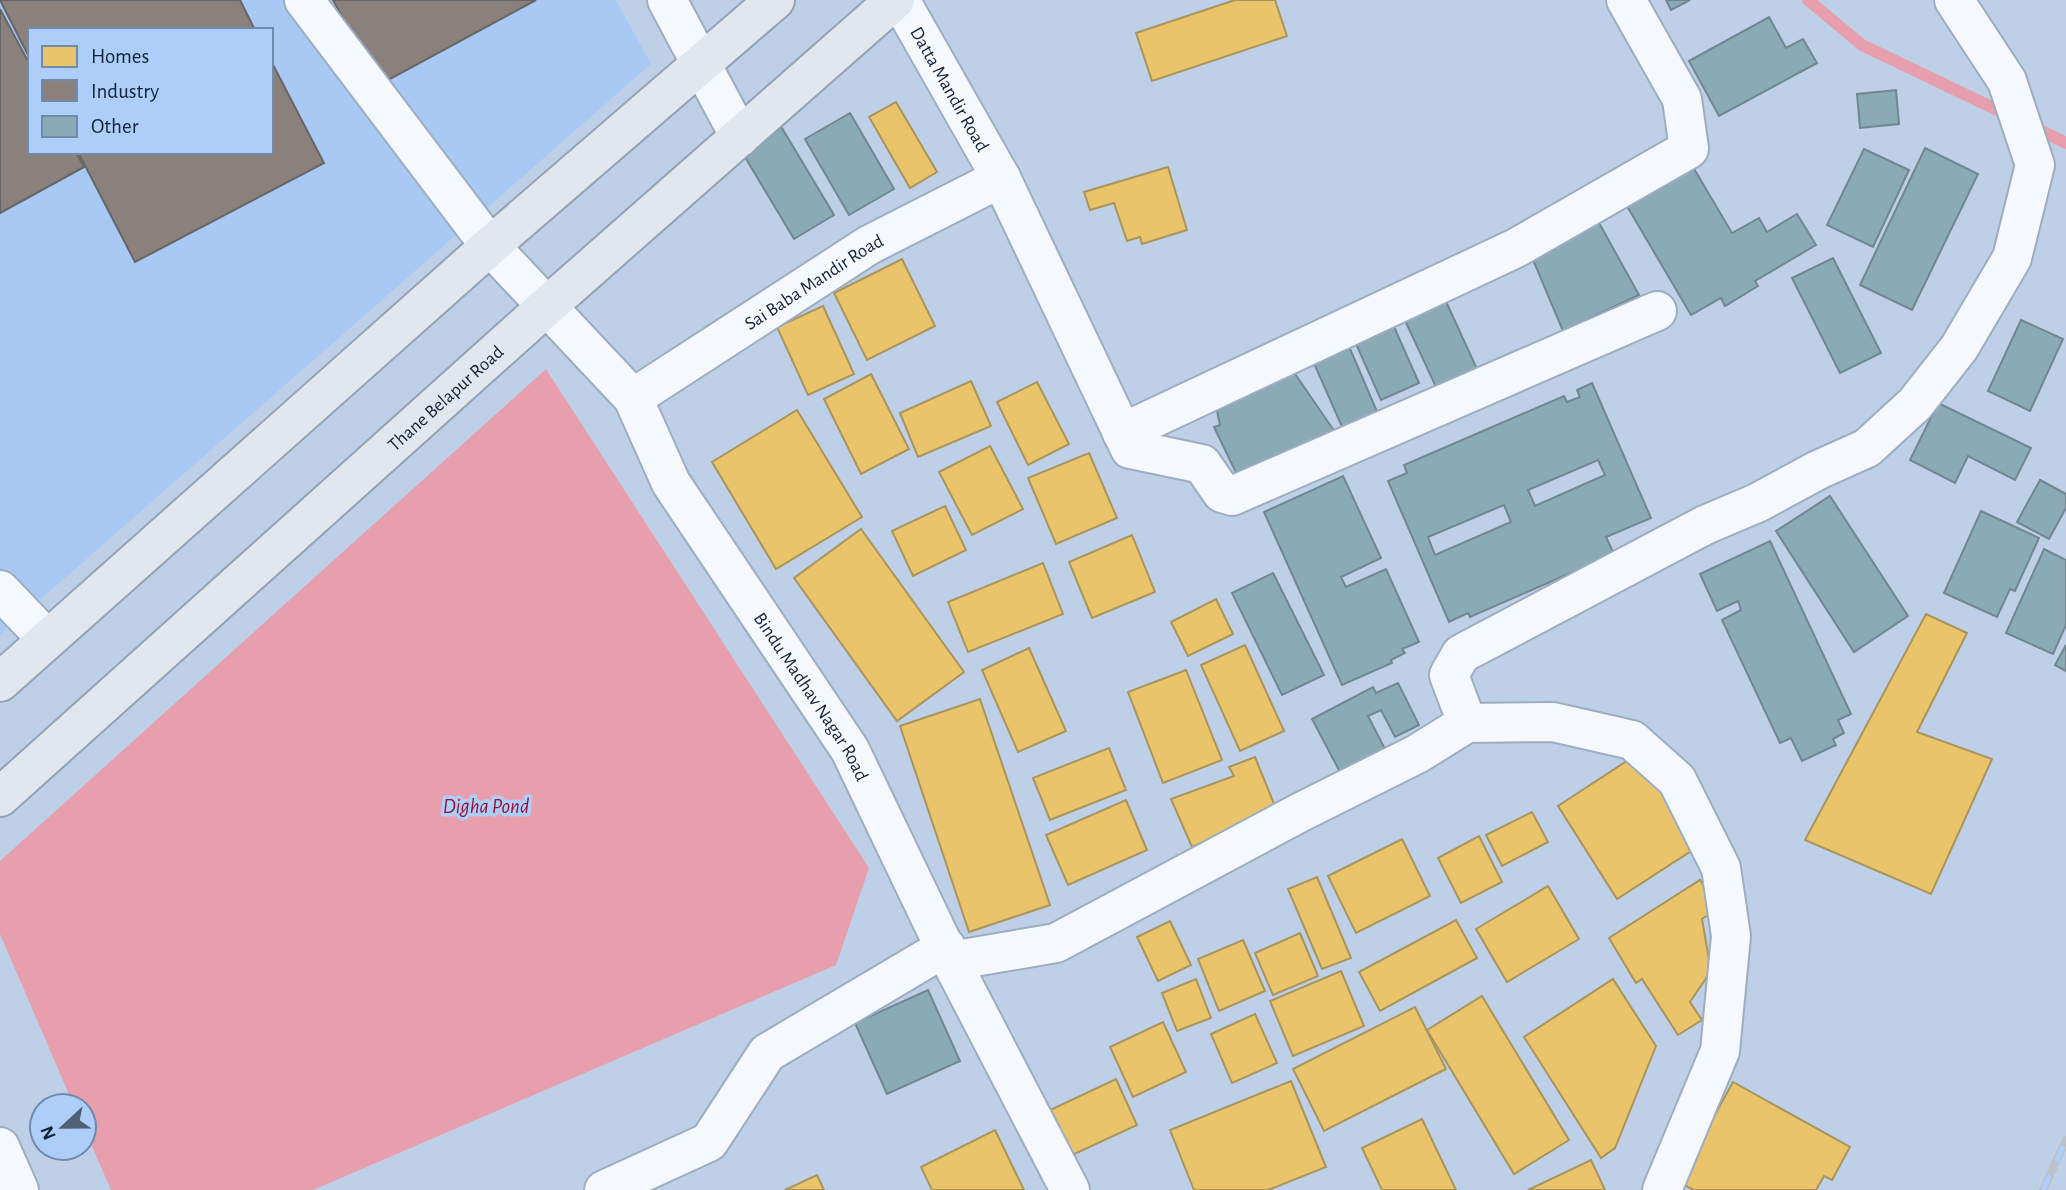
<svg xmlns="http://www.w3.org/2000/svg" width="2066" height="1190" font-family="'Alegreya Sans',sans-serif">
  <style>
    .built { fill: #a7c9f4; fill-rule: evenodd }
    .water { fill: #e79fad }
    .homes { fill: #e9c46a; stroke: #a9945b; stroke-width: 2 }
    .industry { fill: #8a817c; stroke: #666567; stroke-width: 2 }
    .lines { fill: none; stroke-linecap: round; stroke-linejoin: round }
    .stream { stroke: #e79fad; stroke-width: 12 }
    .building { fill: #8aaab5; stroke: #708792; stroke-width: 2; fill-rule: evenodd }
    .minor-casing { stroke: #9dadc1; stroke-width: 42 }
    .major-casing { stroke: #93a2b5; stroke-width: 42 }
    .minor { stroke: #f5f8fc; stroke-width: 38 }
    .major { stroke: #e1e7ee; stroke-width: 38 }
    .rail-casing { stroke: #bbc1c9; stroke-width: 8 }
    .rail { stroke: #adcef9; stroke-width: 5; stroke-dasharray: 16; stroke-linecap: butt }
    .labels { text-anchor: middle; stroke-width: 7; stroke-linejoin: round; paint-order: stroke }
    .street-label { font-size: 19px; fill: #132337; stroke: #adcef9 }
    .water-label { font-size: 21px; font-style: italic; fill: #981233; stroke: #adcef9 }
  </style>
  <rect width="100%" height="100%" fill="#bed0e8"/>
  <!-- built -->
  <path class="built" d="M 0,0 L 616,0 L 651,64 L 0,635 ZM 30,30 L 271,30 L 271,152 L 30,152 Z"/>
  <!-- water -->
  <path class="water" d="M 546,369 L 869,868 L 836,965 L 313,1190 L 111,1190 L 84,1128 L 84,1106 L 74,1106 L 0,934 L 0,861 Z"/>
  <!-- homes -->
  <g class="homes">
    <path d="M 1235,0 L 1275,0 L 1287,36 L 1152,81 L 1136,33 Z"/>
    <path d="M 896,102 L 937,172 L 910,188 L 869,117 Z"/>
    <path d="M 1168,167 L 1187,230 L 1142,244 L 1140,237 L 1127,241 L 1114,203 L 1090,210 L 1084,192 Z"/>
    <path d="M 902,259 L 935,326 L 867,360 L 834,293 Z"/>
    <path d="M 823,306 L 854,374 L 808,395 L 777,327 Z"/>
    <path d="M 871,374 L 909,449 L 861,474 L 824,399 Z"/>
    <path d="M 971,381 L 991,426 L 918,457 L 900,413 Z"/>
    <path d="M 1037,382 L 1069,444 L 1028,465 L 997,402 Z"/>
    <path d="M 797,410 L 862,517 L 776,569 L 712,462 Z"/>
    <path d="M 990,446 L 1023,509 L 972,535 L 939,472 Z"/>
    <path d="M 1089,453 L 1117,518 L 1056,544 L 1028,478 Z"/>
    <path d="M 945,506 L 966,550 L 913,576 L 892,531 Z"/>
    <path d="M 861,529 L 964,672 L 897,721 L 794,578 Z"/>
    <path d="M 1132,535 L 1155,592 L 1092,618 L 1069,562 Z"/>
    <path d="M 1043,563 L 1063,614 L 968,652 L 948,602 Z"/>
    <path d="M 1216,599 L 1233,634 L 1188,656 L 1171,622 Z"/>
    <path d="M 1926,614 L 1967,633 L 1917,732 L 1992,759 L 1931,894 L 1805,840 Z"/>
    <path d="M 1245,645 L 1284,731 L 1240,751 L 1201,665 Z"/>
    <path d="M 1029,648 L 1066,731 L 1018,752 L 982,670 Z"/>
    <path d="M 1186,670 L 1222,760 L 1163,783 L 1128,692 Z"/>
    <path d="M 980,699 L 1050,905 L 969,932 L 900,726 Z"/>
    <path d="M 1109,748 L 1126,790 L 1050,820 L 1033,778 Z"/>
    <path d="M 1642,751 L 1702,844 L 1617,899 L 1558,806 Z"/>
    <path d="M 1255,757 L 1277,811 L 1192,847 L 1171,799 L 1234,776 L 1229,767 Z"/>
    <path d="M 1126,800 L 1147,850 L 1068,885 L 1046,835 Z"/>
    <path d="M 1532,812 L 1548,842 L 1502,866 L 1486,835 Z"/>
    <path d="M 1479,836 L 1502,882 L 1461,903 L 1438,858 Z"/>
    <path d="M 1402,839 L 1430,896 L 1356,933 L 1328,876 Z"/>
    <path d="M 1317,877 L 1351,958 L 1322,969 L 1288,889 Z"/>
    <path d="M 1700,880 L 1718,909 L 1702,919 L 1711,971 L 1690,1002 L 1702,1020 L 1678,1035 L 1642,979 L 1636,983 L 1609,938 Z"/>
    <path d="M 1548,886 L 1579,939 L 1507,982 L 1476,929 Z"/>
    <path d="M 1456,920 L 1477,958 L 1380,1011 L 1359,972 Z"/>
    <path d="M 1170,921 L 1191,965 L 1158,981 L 1137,937 Z"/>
    <path d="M 1300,933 L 1318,976 L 1273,995 L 1255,953 Z"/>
    <path d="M 1243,940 L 1265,991 L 1219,1011 L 1198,959 Z"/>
    <path d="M 1341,971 L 1364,1026 L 1293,1056 L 1270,1001 Z"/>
    <path d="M 1196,979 L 1211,1018 L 1177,1031 L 1162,993 Z"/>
    <path d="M 1613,979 L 1656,1046 L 1615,1148 L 1601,1158 L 1524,1037 Z"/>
    <path d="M 1482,996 L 1569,1140 L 1514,1174 L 1427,1030 Z"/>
    <path d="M 1415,1007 L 1446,1069 L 1324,1131 L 1293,1069 Z"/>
    <path d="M 1255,1014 L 1277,1063 L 1232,1083 L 1211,1034 Z"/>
    <path d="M 1163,1022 L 1186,1072 L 1133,1097 L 1110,1047 Z"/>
    <path d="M 1116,1079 L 1137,1125 L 1068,1157 L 1046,1112 Z"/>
    <path d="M 1291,1081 L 1326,1167 L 1268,1190 L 1194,1190 L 1170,1130 Z"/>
    <path d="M 1733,1082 L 1850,1147 L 1832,1180 L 1824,1176 L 1816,1190 L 1694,1190 L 1678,1182 Z"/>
    <path d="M 1422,1119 L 1456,1190 L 1382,1190 L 1362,1148 Z"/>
    <path d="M 995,1130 L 1024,1190 L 932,1190 L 921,1167 Z"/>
    <path d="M 1591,1160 L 1605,1190 L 1528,1190 Z"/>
    <path d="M 817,1175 L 824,1190 L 785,1190 Z"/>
  </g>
  <!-- industry -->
  <g class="industry">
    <path d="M 0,0 L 240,0 L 255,30 L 30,30 L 30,59 Z"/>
    <path d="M 333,0 L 536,0 L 379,85 Z"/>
    <path d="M 0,9 L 30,65 L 30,152 L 76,152 L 84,167 L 0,213 Z"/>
    <path d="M 271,61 L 324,163 L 135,262 L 78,152 L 271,152 Z"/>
  </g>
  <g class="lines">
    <!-- stream -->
    <g class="stream">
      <path d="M 1808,0 L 1862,45 L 2010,116"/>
      <path d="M 2029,125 L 2066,143"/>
    </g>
  </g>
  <!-- building -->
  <g class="building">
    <path d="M 1666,0 L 1690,0 L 1671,10 Z"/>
    <path d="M 1769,17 L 1786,48 L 1803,39 L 1817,63 L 1719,116 L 1689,61 Z"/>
    <path d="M 1896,90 L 1899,124 L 1860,128 L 1857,94 Z"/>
    <path d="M 850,113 L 894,189 L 849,215 L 805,139 Z"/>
    <path d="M 779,123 L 834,215 L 794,239 L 739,147 Z"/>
    <path d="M 1925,148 L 1978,174 L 1912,310 L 1860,285 Z"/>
    <path d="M 1864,149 L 1909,170 L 1873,247 L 1827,225 Z"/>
    <path d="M 1690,162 L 1732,233 L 1759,218 L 1767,232 L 1797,214 L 1816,245 L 1755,281 L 1758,286 L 1725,306 L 1721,298 L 1691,315 L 1624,201 Z"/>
    <path d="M 1593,212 L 1639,295 L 1563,331 L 1528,248 Z"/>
    <path d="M 1833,258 L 1881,353 L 1840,373 L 1792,278 Z"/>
    <path d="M 1443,295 L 1477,369 L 1436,387 L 1402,314 Z"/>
    <path d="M 1387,311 L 1419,383 L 1381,400 L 1349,328 Z"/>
    <path d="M 2021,320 L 2063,339 L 2030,411 L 1988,391 Z"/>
    <path d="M 1345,337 L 1378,414 L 1343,429 L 1309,352 Z"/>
    <path d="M 1289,365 L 1337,435 L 1241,483 L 1214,427 L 1220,425 L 1214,396 Z"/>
    <path d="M 1592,383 L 1651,518 L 1606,537 L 1614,554 L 1470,617 L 1468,613 L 1449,622 L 1388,481 L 1407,473 L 1404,465 L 1564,396 L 1567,402 L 1580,397 L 1577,390 ZM 1598,460 L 1605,475 L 1535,506 L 1528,490 ZM 1504,505 L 1511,522 L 1435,555 L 1428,537 Z"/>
    <path d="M 1938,403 L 2031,448 L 2015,480 L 1968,456 L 1955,483 L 1910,460 Z"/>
    <path d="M 1343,476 L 1381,558 L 1341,577 L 1346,587 L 1386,569 L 1419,642 L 1402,649 L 1405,653 L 1391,660 L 1392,663 L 1342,685 L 1264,512 Z"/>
    <path d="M 2040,480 L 2066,494 L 2066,508 L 2049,539 L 2017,522 Z"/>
    <path d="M 1830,496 L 1908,616 L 1854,652 L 1776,531 Z"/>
    <path d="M 1981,511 L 2039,538 L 2015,591 L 2010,589 L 1997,617 L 1944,593 Z"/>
    <path d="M 1770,541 L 1851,714 L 1838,720 L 1844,733 L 1833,739 L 1836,745 L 1802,761 L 1791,738 L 1780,743 L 1722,620 L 1741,610 L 1738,601 L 1717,611 L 1700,574 Z"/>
    <path d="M 2044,549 L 2066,560 L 2066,625 L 2053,654 L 2006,633 Z"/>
    <path d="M 1273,573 L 1324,675 L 1282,695 L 1232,593 Z"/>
    <path d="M 2066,645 L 2066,671 L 2055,665 Z"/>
    <path d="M 1398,683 L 1419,725 L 1395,737 L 1381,710 L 1368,716 L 1385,749 L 1340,772 L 1312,719 L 1373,687 L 1376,693 Z"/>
    <path d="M 928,990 L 960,1061 L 887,1094 L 855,1023 Z"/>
  </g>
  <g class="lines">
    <defs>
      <g id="minor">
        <path id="s1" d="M 304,0 L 490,246 L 633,398 L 671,483 L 850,750 L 951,961 L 1070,1190"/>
        <path d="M 667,0 L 740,137"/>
        <path id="s2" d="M 900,0 L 1001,178 L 1130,449 L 1202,464 L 1222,493 L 1232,496 L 1657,311"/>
        <path id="s3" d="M 633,398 L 869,245 L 1001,178"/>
        <path d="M 1122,433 L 1516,248 L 1689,149 L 1682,99 L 1626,0"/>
        <path d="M 0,590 L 47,639"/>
        <path d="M 1467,723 L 1449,675 L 1461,654 L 1705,525 L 1757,503 L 1818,470 L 1867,448 L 1915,404 L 1959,348 L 2012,258 L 2035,165 L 2007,81 L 1954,0"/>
        <path d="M 951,961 L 1056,943 L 1299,813 L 1417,754 L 1467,723 L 1553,722 L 1632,740 L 1677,780 L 1721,868 L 1731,936 L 1720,1051 L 1662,1190"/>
        <path d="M 0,1147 L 19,1190"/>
        <path d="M 604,1190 L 709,1142 L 767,1053 L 946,947"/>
      </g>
      <g id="major">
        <path d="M 0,682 L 490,246 L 775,0"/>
        <path id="s4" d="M 0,797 L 546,307 L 895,0"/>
      </g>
    </defs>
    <!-- minor casing -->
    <use href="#minor" class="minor-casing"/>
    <!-- major casing -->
    <use href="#major" class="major-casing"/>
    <!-- minor -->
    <use href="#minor" class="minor"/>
    <!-- major -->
    <use href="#major" class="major"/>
    <defs>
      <path id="rail" d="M 2043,1190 L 2066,1140"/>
    </defs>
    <!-- rail casing -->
    <use href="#rail" class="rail-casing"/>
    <!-- rail -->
    <use href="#rail" class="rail"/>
  </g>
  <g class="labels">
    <!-- street labels -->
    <g class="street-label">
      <text dy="7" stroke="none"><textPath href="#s2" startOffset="102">Datta Mandir Road</textPath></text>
      <text dy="7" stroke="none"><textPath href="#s3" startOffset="215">Sai Baba Mandir Road</textPath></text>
      <text dy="7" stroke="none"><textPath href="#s4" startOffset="598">Thane Belapur Road</textPath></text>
      <text dy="7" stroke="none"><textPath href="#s1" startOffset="866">Bindu Madhav Nagar Road</textPath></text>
    </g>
    <!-- water labels -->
    <g class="water-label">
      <text x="486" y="813">Digha Pond</text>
    </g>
  </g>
  <!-- legend -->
  <rect x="28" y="28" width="245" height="126" fill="#adcef9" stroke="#6f8aab" stroke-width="2"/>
  <rect x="42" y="46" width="35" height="21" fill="#e9c46a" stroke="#6f8aab" stroke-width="2"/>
  <text x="91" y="63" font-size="21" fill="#132337">Homes</text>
  <rect x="42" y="80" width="35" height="21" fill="#8a817c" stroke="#6f8aab" stroke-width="2"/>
  <text x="91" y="98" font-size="21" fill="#132337">Industry</text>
  <rect x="42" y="116" width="35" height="21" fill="#8aaab5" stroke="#6f8aab" stroke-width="2"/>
  <text x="91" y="133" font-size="21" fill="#132337">Other</text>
  <!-- north arrow -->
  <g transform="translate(63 1127) rotate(248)"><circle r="33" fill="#adcef9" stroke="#6f8aab" stroke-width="2"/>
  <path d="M0-5L12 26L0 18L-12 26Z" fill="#4f6075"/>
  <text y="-10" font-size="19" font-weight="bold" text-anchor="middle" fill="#132337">N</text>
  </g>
</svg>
